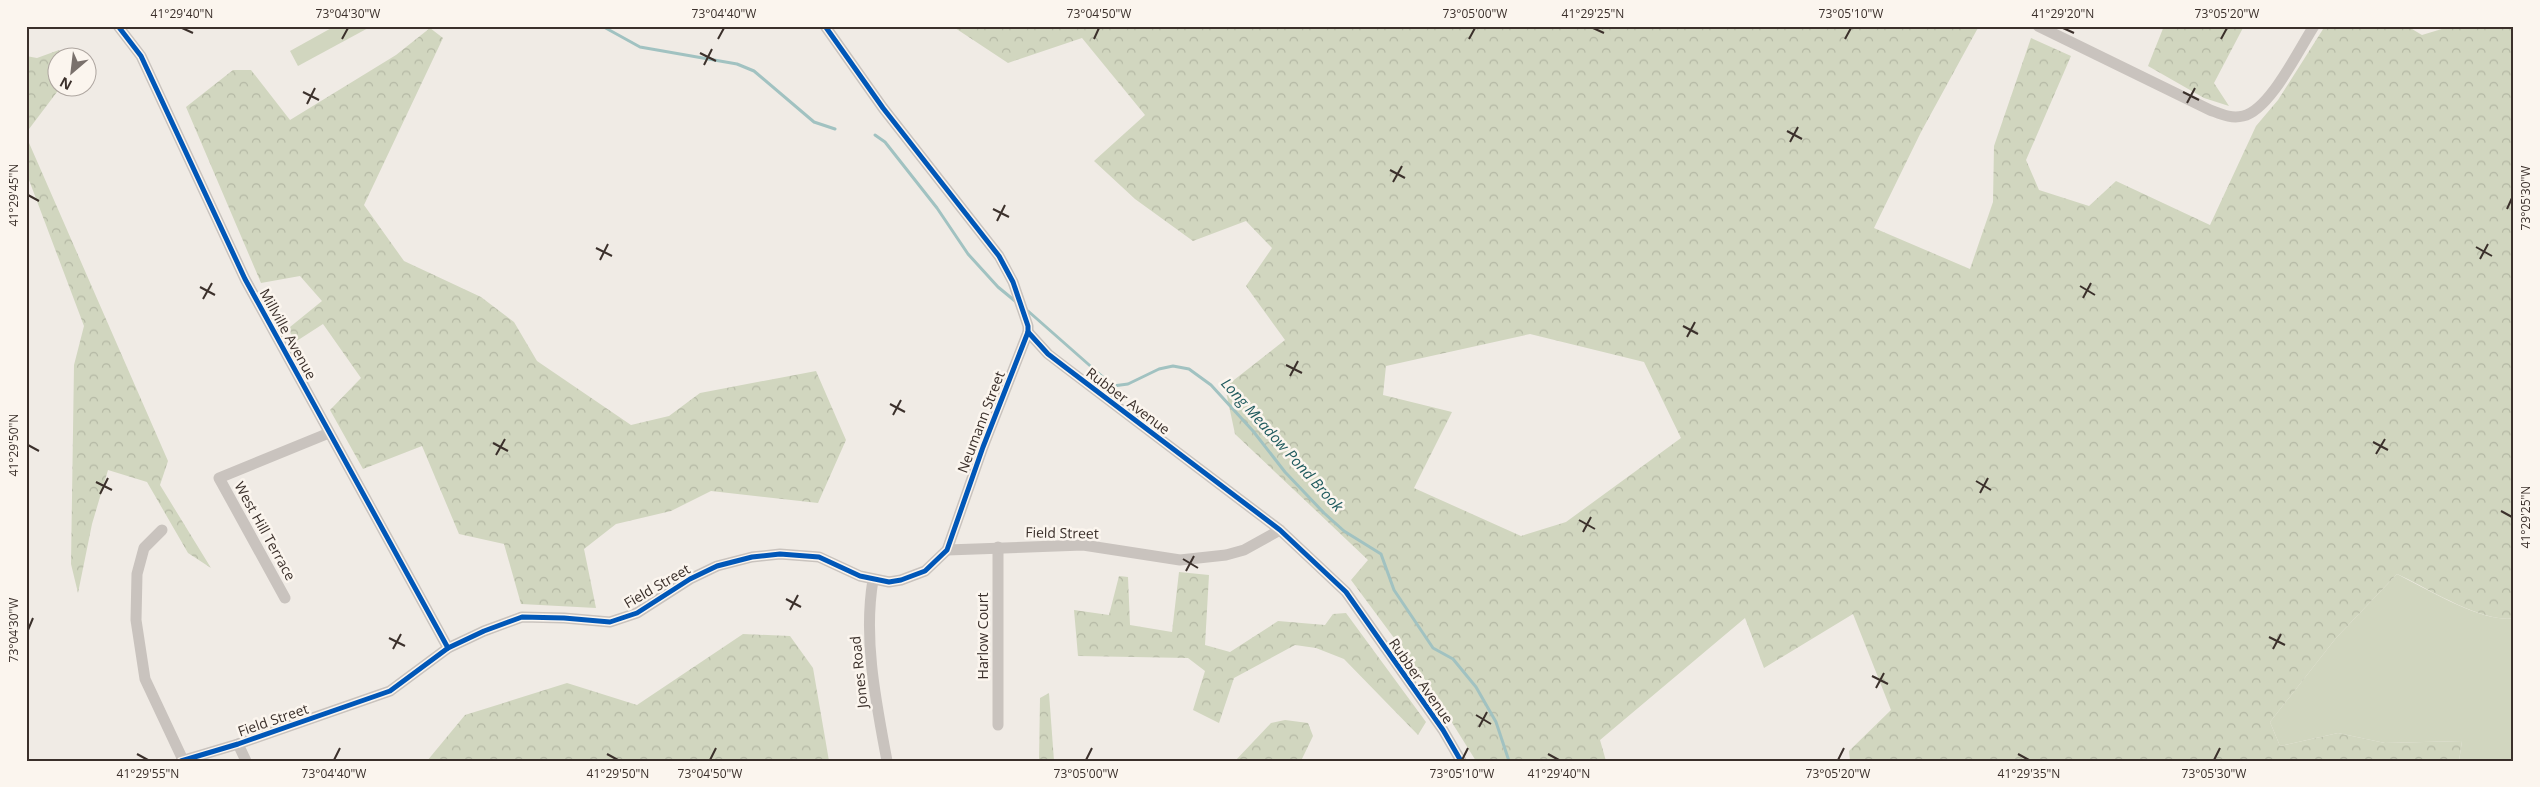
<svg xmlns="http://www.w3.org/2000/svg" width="2540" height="787" font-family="'Open Sans',sans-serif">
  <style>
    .green { fill: #d1d6bf }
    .forest { fill: url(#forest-crowns); fill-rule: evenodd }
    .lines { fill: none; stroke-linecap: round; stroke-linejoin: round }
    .stream { stroke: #a1c2c1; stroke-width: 3 }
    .minor { stroke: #c9c3be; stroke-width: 11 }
    .cycleway-casing { stroke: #fbf5ee; stroke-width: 8 }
    .cycleway { stroke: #0057b8; stroke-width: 5 }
    .ticks { fill: none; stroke: #3b302b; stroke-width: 2 }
    .labels { text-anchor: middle; stroke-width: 5; stroke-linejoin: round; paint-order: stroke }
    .street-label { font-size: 14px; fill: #3b302b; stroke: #fbf5ee }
    .water-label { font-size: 15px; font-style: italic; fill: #1f5a5e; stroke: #fbf5ee }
    .neatline { fill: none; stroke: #3b302b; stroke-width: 2 }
    .ticks-label { font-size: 12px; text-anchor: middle; fill: #3b302b }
  </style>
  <defs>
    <pattern id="forest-crowns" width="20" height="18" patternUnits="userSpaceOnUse" patternTransform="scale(1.25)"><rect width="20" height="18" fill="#d1d6bf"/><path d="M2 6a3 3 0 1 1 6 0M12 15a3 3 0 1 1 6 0" fill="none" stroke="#b4b8a4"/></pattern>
  </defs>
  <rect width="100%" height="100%" fill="#f0ebe5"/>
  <!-- green -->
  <g class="green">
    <path d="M 335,26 L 370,27 L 298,66 L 290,51 Z"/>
    <path d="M 2397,574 C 2425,588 2484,624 2514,618 L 2514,761 L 2459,761 L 2462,741 L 2385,743 L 2338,733 L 2280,746 L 2270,722 L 2336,638 Z"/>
  </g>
  <!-- forest -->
  <g class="forest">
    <path d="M 952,26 L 1979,26 L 1921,132 L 1874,228 L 1970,269 L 1993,202 L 1994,146 L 2031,38 L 2071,56 L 2026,160 L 2039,190 L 2089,206 L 2116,181 L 2210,225 L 2256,126 L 2278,100 L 2325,26 L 2407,26 L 2422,35 L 2445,28 L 2445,26 L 2514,26 L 2514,618 C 2483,624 2426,587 2397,574 L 2336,638 L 2270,722 L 2280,746 L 2338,733 L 2385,743 L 2462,741 L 2459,761 L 1850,761 L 1849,751 L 1891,710 L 1853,614 L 1764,668 L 1745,618 L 1600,740 L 1606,761 L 1476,761 L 1426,681 L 1351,580 L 1368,560 L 1235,434 L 1225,387 L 1285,340 L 1246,286 L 1272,248 L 1246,221 L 1193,241 L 1135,199 L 1094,161 L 1145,115 L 1082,38 L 1008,63 ZM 1530,334 L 1644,362 L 1681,438 L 1566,522 L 1521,536 L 1414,488 L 1452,412 L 1383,395 L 1386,366 Z"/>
    <path d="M 2164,26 L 2244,26 L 2214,83 L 2229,106 L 2204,98 L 2148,66 Z"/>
    <path d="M 430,28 L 443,38 L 364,205 L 404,261 L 481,297 L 514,322 L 537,361 L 631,425 L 669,416 L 700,393 L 816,371 L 846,440 L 818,503 L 711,491 L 671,511 L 616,524 L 584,549 L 596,608 L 521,604 L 504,544 L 459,534 L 422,446 L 363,469 L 330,410 L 361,378 L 323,324 L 292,344 L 290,327 L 322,301 L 300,276 L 261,283 L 186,107 L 233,70 L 251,70 L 290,120 L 396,55 Z"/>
    <path d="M 59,50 L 63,57 L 58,58 L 58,88 L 60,88 L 26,133 L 26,56 L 37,58 Z"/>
    <path d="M 26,136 L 168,461 L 160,485 L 211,568 L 188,553 L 147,482 L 108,470 L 92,524 L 78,593 L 71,564 L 74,365 L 84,326 L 26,172 Z"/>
    <path d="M 1179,572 L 1209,575 L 1205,645 L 1230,652 L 1278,621 L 1325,625 L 1333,614 L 1346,613 L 1426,722 L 1418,735 L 1344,659 L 1316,648 L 1295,645 L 1234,678 L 1219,723 L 1193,710 L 1205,671 L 1188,658 L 1078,656 L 1074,610 L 1109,615 L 1119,576 L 1128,577 L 1130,625 L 1172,632 Z"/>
    <path d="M 743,634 L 790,636 L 813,668 L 829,761 L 427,761 L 465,715 L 567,683 L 637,705 Z"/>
    <path d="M 1049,693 L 1054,761 L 1039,761 L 1040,698 Z"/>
    <path d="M 1285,720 L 1308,723 L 1313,736 L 1301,761 L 1235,761 L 1271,723 Z"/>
  </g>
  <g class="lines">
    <!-- stream -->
    <g class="stream">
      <path d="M 602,26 L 640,47 L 737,64 L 754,71 L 814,122 L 835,129"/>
      <path d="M 875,135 L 885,142 L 937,208 L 968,254 L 998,287 L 1015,301"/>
      <path d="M 1028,311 L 1113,386 L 1128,384 L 1159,369 L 1173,366 L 1189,369 L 1211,385 L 1253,431 L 1285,472 L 1324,513 L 1344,531 L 1381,554 L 1394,590 L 1433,648 L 1453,659 L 1476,687 L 1496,722 L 1509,761"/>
    </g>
    <!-- minor -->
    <g class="minor">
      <path d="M 118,26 L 141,56 L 245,279 L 448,648"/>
      <path d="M 2038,26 L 2210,110 C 2221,114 2231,119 2243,116 C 2270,110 2299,49 2314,26"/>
      <path d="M 1028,332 L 1048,354 L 1065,367 L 1280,530 L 1346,592 L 1443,730 L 1461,761"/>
      <path d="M 162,530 L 144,548 L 137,574 L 136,620 L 145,679 L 183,760"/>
      <path d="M 998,547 L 998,725"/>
      <path d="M 947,550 L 1083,545 L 1180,560 L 1226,555 L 1244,550 L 1280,530"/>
      <path d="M 873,580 C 863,639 876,702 887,761"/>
      <path d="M 285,598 L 219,478 L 329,433"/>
      <path d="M 238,744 L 246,761"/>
      <path d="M 181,761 L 238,744 L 390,691 L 448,648 L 484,631 L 522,617 L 564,618 L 610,622 L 637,613 L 690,579 L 717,566 L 752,557 L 780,554 L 819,557 L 860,576 L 889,582 L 901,580 L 925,571 L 947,550 L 983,447 L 1028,332 L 1028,326 L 1013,282 L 999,256 L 883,108 L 825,26"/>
    </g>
    <defs>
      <g id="cycleway">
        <path d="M 118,26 L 141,56 L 245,279 L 448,648"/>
        <path d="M 1028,332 L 1048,354 L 1065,367 L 1280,530 L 1346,592 L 1443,730 L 1461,761"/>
        <path d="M 181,761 L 238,744 L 390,691 L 448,648 L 484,631 L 522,617 L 564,618 L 610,622 L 637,613 L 690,579 L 717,566 L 752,557 L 780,554 L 819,557 L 860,576 L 889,582 L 901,580 L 925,571 L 947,550 L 983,447 L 1028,332 L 1028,326 L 1013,282 L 999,256 L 883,108 L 825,26"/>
      </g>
    </defs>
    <!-- cycleway casing -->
    <use href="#cycleway" class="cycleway-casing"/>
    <!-- cycleway -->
    <use href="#cycleway" class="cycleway"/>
  </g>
  <!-- ticks -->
  <path class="ticks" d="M 182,28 L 193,33M 1593,28 L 1604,33M 2063,28 L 2074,33M 342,39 L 348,28M 718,39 L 724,28M 1094,39 L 1099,28M 1469,39 L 1475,28M 1845,39 L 1851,28M 2221,39 L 2227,28M 700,53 L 716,61M 704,65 L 712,49M 303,92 L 319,100M 2183,92 L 2199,100M 2187,103 L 2195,88M 307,104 L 315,88M 1787,131 L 1802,139M 1790,142 L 1798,127M 1390,170 L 1405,178M 1393,182 L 1402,166M 28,195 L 39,201M 993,209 L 1009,217M 2507,209 L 2512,198M 997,221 L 1005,205M 2476,247 L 2492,256M 596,248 L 612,256M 2480,259 L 2488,244M 600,260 L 608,244M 2080,286 L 2095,295M 200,287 L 215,295M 2083,298 L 2091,283M 203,299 L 212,283M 1683,326 L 1698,334M 1687,337 L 1695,322M 1286,365 L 1302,373M 1290,376 L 1298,361M 890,404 L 905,412M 893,415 L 901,400M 2373,442 L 2388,450M 493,443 L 508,451M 28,445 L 39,451M 2376,454 L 2385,439M 496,455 L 505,439M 1976,481 L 1991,490M 96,482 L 112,490M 1980,493 L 1988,478M 100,494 L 108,478M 2501,511 L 2512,517M 1579,520 L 1595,529M 1583,532 L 1591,517M 1183,559 L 1198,568M 1186,571 L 1194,556M 786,599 L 801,607M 790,610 L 798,595M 28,630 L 33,618M 2269,637 L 2285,645M 389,638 L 405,646M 393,649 L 401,634M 2273,649 L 2281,634M 1872,676 L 1888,684M 1876,688 L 1884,673M 1476,715 L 1491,724M 1479,727 L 1487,712M 137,754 L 148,760M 607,754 L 618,760M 1548,754 L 1559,760M 2018,754 L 2029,760M 334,760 L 340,748M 710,760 L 716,748M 1086,760 L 1092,748M 1462,760 L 1468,748M 1838,760 L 1844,748M 2214,760 L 2220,748"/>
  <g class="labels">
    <!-- street labels -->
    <g class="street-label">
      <text transform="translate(288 334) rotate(61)" y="5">Millville Avenue</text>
      <text transform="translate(1128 401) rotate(37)" y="5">Rubber Avenue</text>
      <text transform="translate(981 422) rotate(-69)" y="5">Neumann Street</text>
      <text transform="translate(265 531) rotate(61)" y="5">West Hill Terrace</text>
      <text transform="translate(1062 533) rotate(1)" y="5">Field Street</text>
      <text transform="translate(657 586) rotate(-30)" y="5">Field Street</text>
      <text transform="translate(983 636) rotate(-90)" y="5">Harlow Court</text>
      <text transform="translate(859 672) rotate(-96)" y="5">Jones Road</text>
      <text transform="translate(1421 681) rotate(55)" y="5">Rubber Avenue</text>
      <text transform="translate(273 720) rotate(-19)" y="5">Field Street</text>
    </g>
    <!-- water labels -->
    <g class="water-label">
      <text transform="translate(1282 445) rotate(48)" y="5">Long Meadow Pond Brook</text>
    </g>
  </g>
  <!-- border -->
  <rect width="2540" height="787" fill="none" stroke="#fbf5ee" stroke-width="55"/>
  <!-- north arrow -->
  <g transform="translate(72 72) rotate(208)"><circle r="24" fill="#fbf5ee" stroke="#aea6a0"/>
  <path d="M0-4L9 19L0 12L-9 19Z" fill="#7a716c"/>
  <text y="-8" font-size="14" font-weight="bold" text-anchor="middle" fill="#3b302b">N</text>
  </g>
  <rect x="28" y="28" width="2484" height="732" class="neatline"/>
  <g class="ticks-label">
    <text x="182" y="18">41°29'40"N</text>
    <text x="348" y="18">73°04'30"W</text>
    <text x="724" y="18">73°04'40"W</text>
    <text x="1099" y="18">73°04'50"W</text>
    <text x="1475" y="18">73°05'00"W</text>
    <text x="1593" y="18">41°29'25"N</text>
    <text x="1851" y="18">73°05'10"W</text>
    <text x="2063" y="18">41°29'20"N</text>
    <text x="2227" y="18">73°05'20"W</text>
    <text transform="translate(14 195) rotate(-90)" y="4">41°29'45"N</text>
    <text transform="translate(2526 198) rotate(-90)" y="4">73°05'30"W</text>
    <text transform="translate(14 445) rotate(-90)" y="4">41°29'50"N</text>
    <text transform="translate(2526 517) rotate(-90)" y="4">41°29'25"N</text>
    <text transform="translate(14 630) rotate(-90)" y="4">73°04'30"W</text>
    <text x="148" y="778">41°29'55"N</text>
    <text x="334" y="778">73°04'40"W</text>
    <text x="618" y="778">41°29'50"N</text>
    <text x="710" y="778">73°04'50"W</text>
    <text x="1086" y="778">73°05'00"W</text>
    <text x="1462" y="778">73°05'10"W</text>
    <text x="1559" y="778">41°29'40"N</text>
    <text x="1838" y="778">73°05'20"W</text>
    <text x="2029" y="778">41°29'35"N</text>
    <text x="2214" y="778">73°05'30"W</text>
  </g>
</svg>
